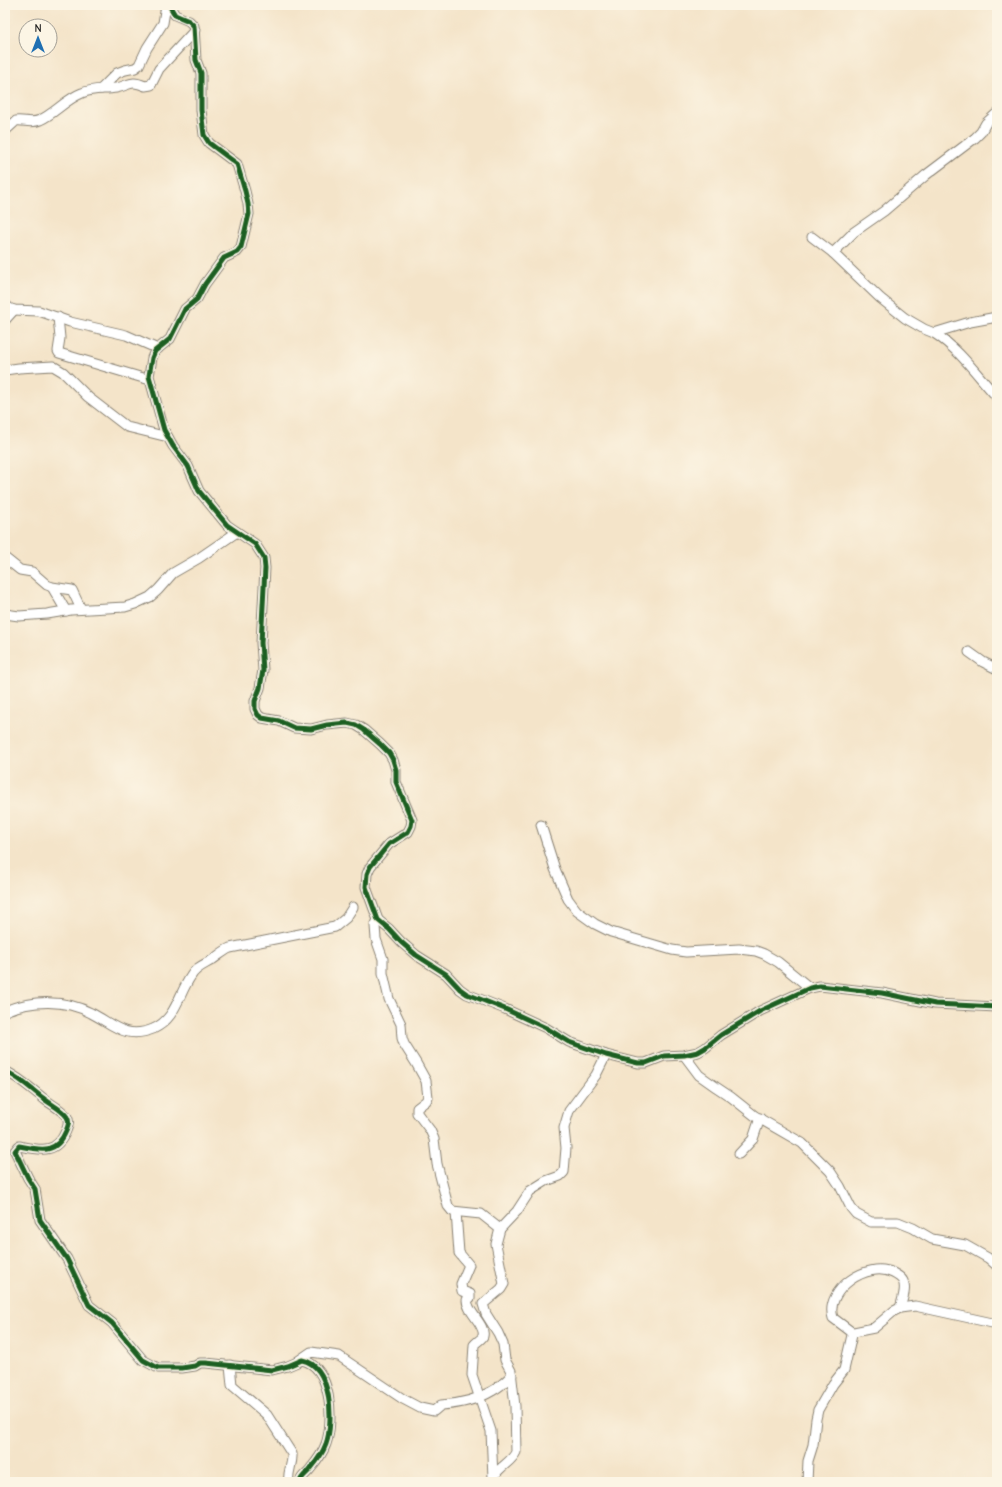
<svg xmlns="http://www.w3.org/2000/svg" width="1002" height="1487" font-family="'Comic Neue',sans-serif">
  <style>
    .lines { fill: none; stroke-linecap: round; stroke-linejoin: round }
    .minor-casing { stroke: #888072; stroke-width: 11 }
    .minor { stroke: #fff; stroke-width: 9 }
    .cycleway-casing { stroke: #fcf5e5; stroke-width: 8 }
    .cycleway { stroke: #1b5e20; stroke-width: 5 }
  </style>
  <rect width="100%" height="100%" fill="#fcf5e5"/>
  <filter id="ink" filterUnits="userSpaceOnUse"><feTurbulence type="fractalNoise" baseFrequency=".025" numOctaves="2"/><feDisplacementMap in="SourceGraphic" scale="8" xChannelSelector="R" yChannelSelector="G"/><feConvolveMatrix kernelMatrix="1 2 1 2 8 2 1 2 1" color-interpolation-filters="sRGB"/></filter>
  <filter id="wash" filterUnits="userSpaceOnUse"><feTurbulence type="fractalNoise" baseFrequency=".012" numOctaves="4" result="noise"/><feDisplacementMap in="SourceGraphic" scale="16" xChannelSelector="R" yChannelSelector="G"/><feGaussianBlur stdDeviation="0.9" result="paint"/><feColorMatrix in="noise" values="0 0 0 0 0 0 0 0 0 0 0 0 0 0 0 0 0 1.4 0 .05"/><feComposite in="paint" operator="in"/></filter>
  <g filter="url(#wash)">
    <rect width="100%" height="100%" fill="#f4e4c9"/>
  </g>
  <g filter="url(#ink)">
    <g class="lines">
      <defs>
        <g id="minor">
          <path d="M 169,5 L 175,15 L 189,21 L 194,26 L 196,60 L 201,73 L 201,110 L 204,135 L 209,143 L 237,164 L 245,191 L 248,204 L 249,214 L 241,247 L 237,252 L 224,258 L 205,284 L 197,299 L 185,309 L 170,339 L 155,351 L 152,358 L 149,376 L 164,430 L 173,446 L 188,466 L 199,491 L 227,525 L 255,544 L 264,558 L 265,568 L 261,643 L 263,670 L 260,688 L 255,701 L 255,709 L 258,715 L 262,718 L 279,721 L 294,728 L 311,729 L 327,725 L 347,723 L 356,725 L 364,730 L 380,744 L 389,753 L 393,760 L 396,770 L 396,782 L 412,820 L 411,826 L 408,832 L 389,844 L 370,867 L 367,874 L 366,887 L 378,920 L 389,929 L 401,942 L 416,955 L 446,974 L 460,989 L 467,994 L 505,1009 L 546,1028 L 569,1042 L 606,1055 L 638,1063 L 646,1063 L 664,1056 L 684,1055 L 698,1052 L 705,1048 L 721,1035 L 760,1011 L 810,988 L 820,986 L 882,993 L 935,1004 L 997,1007"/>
          <path d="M 101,89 L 117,73 L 125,70 L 135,68 L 139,65 L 147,48 L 163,23 L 166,5"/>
          <path d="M 5,131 L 16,121 C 24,120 32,124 40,120 C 54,114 66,99 82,93 C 93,88 104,90 116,88 C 129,86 130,79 145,86 L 151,85 L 159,69 L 195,30"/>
          <path d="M 812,237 L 833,253 L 880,298 L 905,318 L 924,329 L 934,333 L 970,322 L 997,317"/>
          <path d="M 833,253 L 854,232 L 884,211 L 926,175 L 975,138 L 981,132 L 986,123 L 997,113"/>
          <path d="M 5,304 L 9,308 L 14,310 L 39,311 L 70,322 L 126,335 L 158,349"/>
          <path d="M 58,317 L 60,338 L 58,351 L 59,353 L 150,380"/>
          <path d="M 5,320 L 14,310"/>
          <path d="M 934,333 C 959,349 977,375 997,397"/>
          <path d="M 5,370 L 19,368 L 53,366 L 63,372 L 88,397 L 127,427 L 168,437"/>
          <path d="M 5,558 L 20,570 L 32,572 L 47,585 L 52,587 L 72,590 L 81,609"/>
          <path d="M 52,587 L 66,611"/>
          <path d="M 5,614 L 19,616 L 47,614 L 71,610 L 125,607 L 135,604 L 150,597 L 158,590 L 173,573 L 199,558 L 237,532"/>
          <path d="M 969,652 L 983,662 L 997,669"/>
          <path d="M 541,825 L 555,869 L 568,899 L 577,911 L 595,924 L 611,932 L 672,950 L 686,952 L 739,949 L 756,951 L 764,954 L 778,962 L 810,988"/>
          <path d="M 378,920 L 375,926 L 376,939 L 383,959 L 383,973 L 389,999 L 401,1024 L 402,1038 L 404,1044 L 416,1063 L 426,1081 L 428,1097 L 426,1101 L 417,1108 L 417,1113 L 430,1130 L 434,1139 L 437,1164 L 448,1206 L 452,1211 L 481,1214 L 500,1229"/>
          <path d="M 5,1011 C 32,1000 65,999 91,1013 C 113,1024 125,1040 153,1029 C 176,1019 178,995 191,976 C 196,967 204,965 212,960 C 218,956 223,951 230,948 L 335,927 L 346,918 L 353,907"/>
          <path d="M 684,1055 L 699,1075 L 716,1087 L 731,1097 L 755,1116 L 802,1143 L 830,1171 L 840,1186 L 851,1208 L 856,1214 L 871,1222 L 898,1222 L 913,1228 L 932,1239 L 965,1245 L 988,1258 L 997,1266"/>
          <path d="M 5,1071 C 20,1078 30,1088 43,1098 C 50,1104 62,1109 67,1117 C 70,1122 68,1126 66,1131 C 56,1155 40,1150 19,1146 L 15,1151 L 28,1178 L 35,1189 L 40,1220 L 67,1259 L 89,1305 L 112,1323 L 143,1360 L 158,1368 L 182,1368 L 195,1366 L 200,1363 L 206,1363 L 272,1370 L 288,1366 L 302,1360 C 332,1366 334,1421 326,1444 C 323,1452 317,1461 311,1468 C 308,1473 301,1476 300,1482"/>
          <path d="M 739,1154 L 753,1139 L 760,1118"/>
          <path d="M 456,1212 L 459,1253 L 469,1265 L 461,1284 L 462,1291 L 470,1294 L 470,1298 L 467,1300 C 467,1312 486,1325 483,1336 C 482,1339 476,1342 474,1345 L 472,1375 L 491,1431 L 493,1478"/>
          <path d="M 853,1333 L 833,1318 C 824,1290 868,1260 893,1273 C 897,1275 901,1277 903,1281 C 907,1289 902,1300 900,1308"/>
          <path d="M 298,1361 L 311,1352 L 339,1356 L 403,1399 L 420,1408 L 434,1411 L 441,1405 C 458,1404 477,1400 492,1391 C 500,1387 506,1381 512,1375"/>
          <path d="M 230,1365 L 232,1385 L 267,1415 L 292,1454 C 293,1464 287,1472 289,1482"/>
          <path d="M 493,1482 C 494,1468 511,1464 516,1452 L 515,1406 L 511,1371 L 505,1360 L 503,1344 L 498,1333 L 486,1314 L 483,1304 L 501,1289 L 504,1284 L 496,1244 L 500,1229 L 517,1211 L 530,1191 L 546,1181 L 560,1176 L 564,1172 L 566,1148 L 564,1128 L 569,1111 L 596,1075 L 606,1055"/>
          <path d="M 807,1482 L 808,1461 L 813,1445 L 816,1419 L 818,1410 L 833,1384 L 844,1370 L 852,1335 L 854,1332 L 874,1328 L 894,1311 L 900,1308 L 915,1306 L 997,1324"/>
        </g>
      </defs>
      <!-- minor casing -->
      <use href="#minor" class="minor-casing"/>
      <!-- minor -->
      <use href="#minor" class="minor"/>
      <defs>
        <g id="cycleway">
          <path d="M 169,5 L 175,15 L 189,21 L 194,26 L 196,60 L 201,73 L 201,110 L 204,135 L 209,143 L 237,164 L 245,191 L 248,204 L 249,214 L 241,247 L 237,252 L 224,258 L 205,284 L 197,299 L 185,309 L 170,339 L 155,351 L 152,358 L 149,376 L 164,430 L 173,446 L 188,466 L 199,491 L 227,525 L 255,544 L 264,558 L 265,568 L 261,643 L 263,670 L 260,688 L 255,701 L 255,709 L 258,715 L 262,718 L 279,721 L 294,728 L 311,729 L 327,725 L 347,723 L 356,725 L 364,730 L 380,744 L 389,753 L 393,760 L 396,770 L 396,782 L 412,820 L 411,826 L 408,832 L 389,844 L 370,867 L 367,874 L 366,887 L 378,920 L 389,929 L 401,942 L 416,955 L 446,974 L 460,989 L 467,994 L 505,1009 L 546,1028 L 569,1042 L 606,1055 L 638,1063 L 646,1063 L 664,1056 L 684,1055 L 698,1052 L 705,1048 L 721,1035 L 760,1011 L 810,988 L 820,986 L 882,993 L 935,1004 L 997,1007"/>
          <path d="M 5,1071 C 20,1078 30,1088 43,1098 C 50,1104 62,1109 67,1117 C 70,1122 68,1126 66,1131 C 56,1155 40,1150 19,1146 L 15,1151 L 28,1178 L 35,1189 L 40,1220 L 67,1259 L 89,1305 L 112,1323 L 143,1360 L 158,1368 L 182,1368 L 195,1366 L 200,1363 L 206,1363 L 272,1370 L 288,1366 L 302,1360 C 332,1366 334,1421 326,1444 C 323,1452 317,1461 311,1468 C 308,1473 301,1476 300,1482"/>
        </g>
      </defs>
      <!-- cycleway casing -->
      <use href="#cycleway" class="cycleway-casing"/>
      <!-- cycleway -->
      <use href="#cycleway" class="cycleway"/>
    </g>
  </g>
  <!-- margin -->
  <rect width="1002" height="1487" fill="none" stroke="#fcf5e5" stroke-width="20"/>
  <!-- north arrow -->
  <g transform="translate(38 38)"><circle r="19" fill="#fcf5e5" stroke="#a29e95"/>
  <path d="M0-3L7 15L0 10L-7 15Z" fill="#1f6fb2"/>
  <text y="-6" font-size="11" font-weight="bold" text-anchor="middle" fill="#1c1c1c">N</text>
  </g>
</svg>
